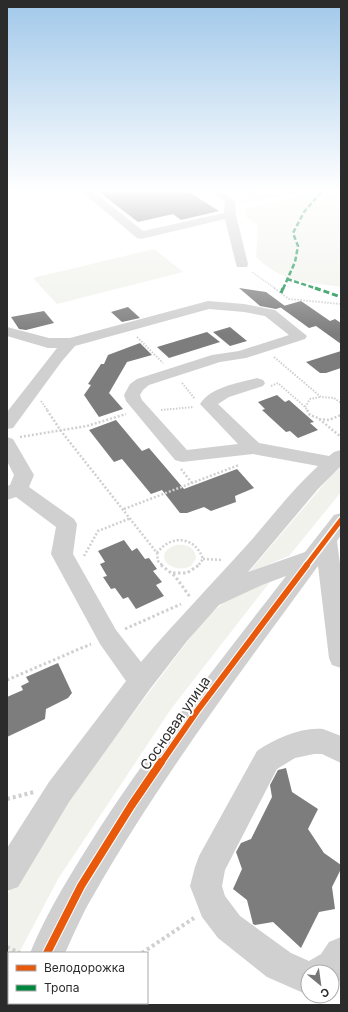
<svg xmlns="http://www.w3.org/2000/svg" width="348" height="1012" font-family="Inter,sans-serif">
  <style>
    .green { fill: #f0f2eb }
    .building { fill: #7d7d7d }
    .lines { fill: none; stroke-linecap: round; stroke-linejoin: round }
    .path-far4 { stroke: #d0d0d0; stroke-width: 1.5; stroke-dasharray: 1 1; stroke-linecap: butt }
    .path-far3 { stroke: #d0d0d0; stroke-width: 2; stroke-dasharray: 1.5 1.5; stroke-linecap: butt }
    .path-far2 { stroke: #d0d0d0; stroke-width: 2.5; stroke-dasharray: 2 2; stroke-linecap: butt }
    .path-far1 { stroke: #d0d0d0; stroke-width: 3; stroke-dasharray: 2.5 2.5; stroke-linecap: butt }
    .path { stroke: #d0d0d0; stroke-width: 4; stroke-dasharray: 3 3; stroke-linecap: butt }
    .minor { fill: #d0d0d0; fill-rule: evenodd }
    .quiet-far1 { stroke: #00873e; stroke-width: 2.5; stroke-dasharray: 5 2.5; stroke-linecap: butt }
    .quiet { stroke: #00873e; stroke-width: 3; stroke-dasharray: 6 3; stroke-linecap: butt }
    .cycleway-far2-casing { stroke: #fff; stroke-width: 8 }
    .cycleway-far1-casing { stroke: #fff; stroke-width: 8 }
    .cycleway-casing { stroke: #fff; stroke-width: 10 }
    .cycleway-far2 { stroke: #e8590c; stroke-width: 5 }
    .cycleway-far1 { stroke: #e8590c; stroke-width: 6 }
    .cycleway { stroke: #e8590c; stroke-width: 8 }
    .labels { text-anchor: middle; stroke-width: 4; stroke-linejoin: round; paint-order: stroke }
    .near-street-label { font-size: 14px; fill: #2b2b2b; stroke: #fff }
  </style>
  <rect width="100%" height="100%" fill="#fff"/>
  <!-- green -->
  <g class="green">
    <path d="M 238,192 L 341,192 L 341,287 C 306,282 283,283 256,257 L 258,225 L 246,217 L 246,209 L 275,203 L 305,193 L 256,199 Z"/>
    <path d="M 154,249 L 183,272 L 57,304 L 33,278 Z"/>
    <path d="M 341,467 L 341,492 L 289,556 L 248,573 L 331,476 Z"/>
    <path d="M 176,545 C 186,544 195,547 196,558 L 191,566 C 170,576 151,553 176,545 Z"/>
    <path d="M 273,578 L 171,709 L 58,879 L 19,953 L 9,953 L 9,973 L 7,978 L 7,896 L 14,882 L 83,780 L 205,618 L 226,601 Z"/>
  </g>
  <!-- building -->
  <g class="building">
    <path d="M 99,192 L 189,192 L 219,211 L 181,220 L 173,214 L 138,222 Z"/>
    <path d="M 239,288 L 266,292 L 285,306 L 276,309 L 260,306 Z"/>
    <path d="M 301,301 L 330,321 L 335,319 L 341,323 L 341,344 L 316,326 L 309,328 L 280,307 Z"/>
    <path d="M 128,307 L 140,318 L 122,322 L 111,312 Z"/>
    <path d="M 44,311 L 54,323 L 26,330 L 19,329 L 11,317 Z"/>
    <path d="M 230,327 L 247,341 L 230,346 L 213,332 Z"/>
    <path d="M 207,332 L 220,342 L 169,358 L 157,347 Z"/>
    <path d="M 140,343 L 152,355 L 127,362 L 109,393 L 123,409 L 99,417 L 84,395 L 91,385 L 88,384 L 101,364 L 104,364 L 108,355 Z"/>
    <path d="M 341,351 L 341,368 L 326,373 L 320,373 L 306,362 Z"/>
    <path d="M 277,395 L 285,402 L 289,400 L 314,422 L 310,423 L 318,430 L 298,438 L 290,431 L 286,432 L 262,410 L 265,409 L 258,402 Z"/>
    <path d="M 116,420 L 142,451 L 149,448 L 184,489 L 237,469 L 254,488 L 235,496 L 236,502 L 211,511 L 204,507 L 187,513 L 180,513 L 162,490 L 151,494 L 122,459 L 114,462 L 89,430 Z"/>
    <path d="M 124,540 L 132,551 L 137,548 L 145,559 L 149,558 L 157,569 L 153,571 L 162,582 L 156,585 L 164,596 L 136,609 L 128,597 L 123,599 L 115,588 L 111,589 L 103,577 L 107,576 L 100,564 L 105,562 L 98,551 Z"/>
    <path d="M 58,663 L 72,693 L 68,698 L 46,709 L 45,719 L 7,737 L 7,697 L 23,690 L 21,686 L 29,682 L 26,677 Z"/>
    <path d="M 286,768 L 292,792 L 318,809 L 308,829 L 324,853 L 341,865 L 341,869 L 332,887 L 335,909 L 319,912 L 301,948 L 273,922 L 255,925 L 253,924 L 247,900 L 233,889 L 242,869 L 236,852 L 241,843 L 251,839 L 272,797 L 270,785 L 278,770 Z"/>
  </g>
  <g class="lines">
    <!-- path-far4 -->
    <g class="path-far4">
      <path d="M 243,202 L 294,192"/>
      <path d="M 252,272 L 276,289"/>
    </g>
    <!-- path-far3 -->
    <g class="path-far3">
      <path d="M 274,288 L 289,299 L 341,304"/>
      <path d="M 137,337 L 163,363"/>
      <path d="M 274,357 L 321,397 L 334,398 L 341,403"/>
      <path d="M 182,383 L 195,399"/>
      <path d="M 271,386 L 278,383 L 305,407 L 308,411"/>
      <path d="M 41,401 L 48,411"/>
      <path d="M 305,407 L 310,399 L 320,397"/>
      <path d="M 161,410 L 194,407"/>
    </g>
    <!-- path-far2 -->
    <g class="path-far2">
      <path d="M 47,410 L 61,431 L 157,553 L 158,561 L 163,566"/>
      <path d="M 307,410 L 310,415 L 318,418 L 341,437"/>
      <path d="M 319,419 L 329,420 L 341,415"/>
      <path d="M 20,437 L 87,426 L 126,414"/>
      <path d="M 181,469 L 192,483"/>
      <path d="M 124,509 L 239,465"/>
      <path d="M 157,553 C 171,534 195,536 203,559 L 198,566"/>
      <path d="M 84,556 L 98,531 L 131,518"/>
      <path d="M 203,559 L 223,560"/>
    </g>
    <!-- path-far1 -->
    <g class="path-far1">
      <path d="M 161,565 L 175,576 L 190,597"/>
      <path d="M 173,573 L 187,573 L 199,565"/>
      <path d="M 125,629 L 181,604"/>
      <path d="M 7,680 L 91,644"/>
    </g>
    <!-- path -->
    <g class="path">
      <path d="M 7,799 L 34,792"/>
      <path d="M 7,947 L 20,953"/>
      <path d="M 142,953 L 194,918"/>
    </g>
    <!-- minor -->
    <g class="minor">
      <path d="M 82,192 L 94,192 L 143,231 L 224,213 L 225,202 L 212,192 L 224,192 L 235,201 L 236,215 L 248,264 L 247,267 L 237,267 L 236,264 L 225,219 L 141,239 L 137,238 Z"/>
      <path d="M 208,301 L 244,304 L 275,310 L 307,336 L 305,339 L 246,358 L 220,362 L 149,385 L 143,390 L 140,395 L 142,400 L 187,450 L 238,444 L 200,404 C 211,387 238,383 257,378 L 263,380 L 265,383 L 263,386 L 229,397 L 218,404 L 259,443 L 329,456 L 334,452 L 341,450 L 341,466 L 318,489 L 248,572 L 305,552 L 334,515 L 341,513 L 341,535 L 337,541 L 341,572 L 341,668 L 332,665 L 329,658 L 318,566 C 240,673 159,780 93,896 C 82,914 74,934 65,953 L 30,953 C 48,909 74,869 99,829 C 156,741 222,659 286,576 L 262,585 L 219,605 L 187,641 L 150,689 L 69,802 L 18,887 L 7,891 L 7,848 L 49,782 L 126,681 L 100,644 L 51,554 L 56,527 L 16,497 L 7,500 L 7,486 L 10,485 L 14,475 L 7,461 L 7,437 L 13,439 L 34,475 L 29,487 L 74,519 L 77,524 L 73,554 L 116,630 L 141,662 C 175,622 212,584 247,545 C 270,519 292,490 318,466 L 253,454 L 182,462 L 175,460 L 126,401 L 124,395 L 130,384 L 137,379 L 212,355 L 239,351 L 289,335 L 265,316 L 244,312 L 209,309 L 75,346 L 62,361 L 13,428 L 7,429 L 7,412 L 57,348 L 48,348 L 7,336 L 7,327 L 49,338 L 70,338 Z"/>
      <path d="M 323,729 L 341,736 L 341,763 L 322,754 L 314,754 L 295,758 L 277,769 L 225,870 L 222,886 L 225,896 L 240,916 L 291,953 L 309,961 L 321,954 L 329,942 L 341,937 L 341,980 L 332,984 L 332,972 L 308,972 L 308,995 L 267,977 L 218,938 L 202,917 L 190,886 L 195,867 L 199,856 L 257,751 C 276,738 301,727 323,729 Z"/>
      <path d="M 9,994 L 9,1003 L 40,1003 L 40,1005 L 7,1005 Z"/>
    </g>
    <!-- quiet-far1 -->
    <g class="quiet-far1">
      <path d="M 287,279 L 318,289"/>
      <path d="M 283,289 L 295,262 L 298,246 L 293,233 L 304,212 L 321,192"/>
    </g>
    <!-- quiet -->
    <g class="quiet">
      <path d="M 315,288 L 341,297"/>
      <path d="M 281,293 L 283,288"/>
    </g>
    <defs>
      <path id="cycleway-far2" d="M 306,566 L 341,520"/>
      <path id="cycleway-far1" d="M 161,763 L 197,711 L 307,565"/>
      <path id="cycleway" d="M 47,953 L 81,886 L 131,806 L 161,762"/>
    </defs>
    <!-- cycleway-far2 casing -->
    <use href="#cycleway-far2" class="cycleway-far2-casing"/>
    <!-- cycleway-far1 casing -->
    <use href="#cycleway-far1" class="cycleway-far1-casing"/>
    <!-- cycleway casing -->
    <use href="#cycleway" class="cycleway-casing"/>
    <!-- cycleway-far2 -->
    <use href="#cycleway-far2" class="cycleway-far2"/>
    <!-- cycleway-far1 -->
    <use href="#cycleway-far1" class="cycleway-far1"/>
    <!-- cycleway -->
    <use href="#cycleway" class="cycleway"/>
  </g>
  <!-- sky -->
  <linearGradient id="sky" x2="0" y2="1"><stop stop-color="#a1c8ea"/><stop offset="0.57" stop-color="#fff"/><stop offset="1" stop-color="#fff" stop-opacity="0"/></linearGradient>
  <rect width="348" height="334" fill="url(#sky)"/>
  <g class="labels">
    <!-- near-street labels -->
    <g class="near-street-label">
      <text transform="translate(175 723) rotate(-55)" y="5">Сосновая улица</text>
    </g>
  </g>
  <!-- border -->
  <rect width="348" height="1012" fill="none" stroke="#2b2b2b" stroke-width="16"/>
  <!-- legend -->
  <rect x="8" y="952" width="140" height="52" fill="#ffffff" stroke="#aaaaaa"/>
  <rect x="16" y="965" width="20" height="6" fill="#e8590c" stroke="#aaaaaa"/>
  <text x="44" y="972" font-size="12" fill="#2b2b2b">Велодорожка</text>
  <rect x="16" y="985" width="20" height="6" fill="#00873e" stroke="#aaaaaa"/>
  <text x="44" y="992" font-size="12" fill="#2b2b2b">Тропа</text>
  <!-- north arrow -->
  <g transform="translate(320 984) rotate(151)"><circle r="19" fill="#ffffff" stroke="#aaaaaa"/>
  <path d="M0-3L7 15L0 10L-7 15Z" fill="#757575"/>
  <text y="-6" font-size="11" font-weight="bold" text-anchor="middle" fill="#2b2b2b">С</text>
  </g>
</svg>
